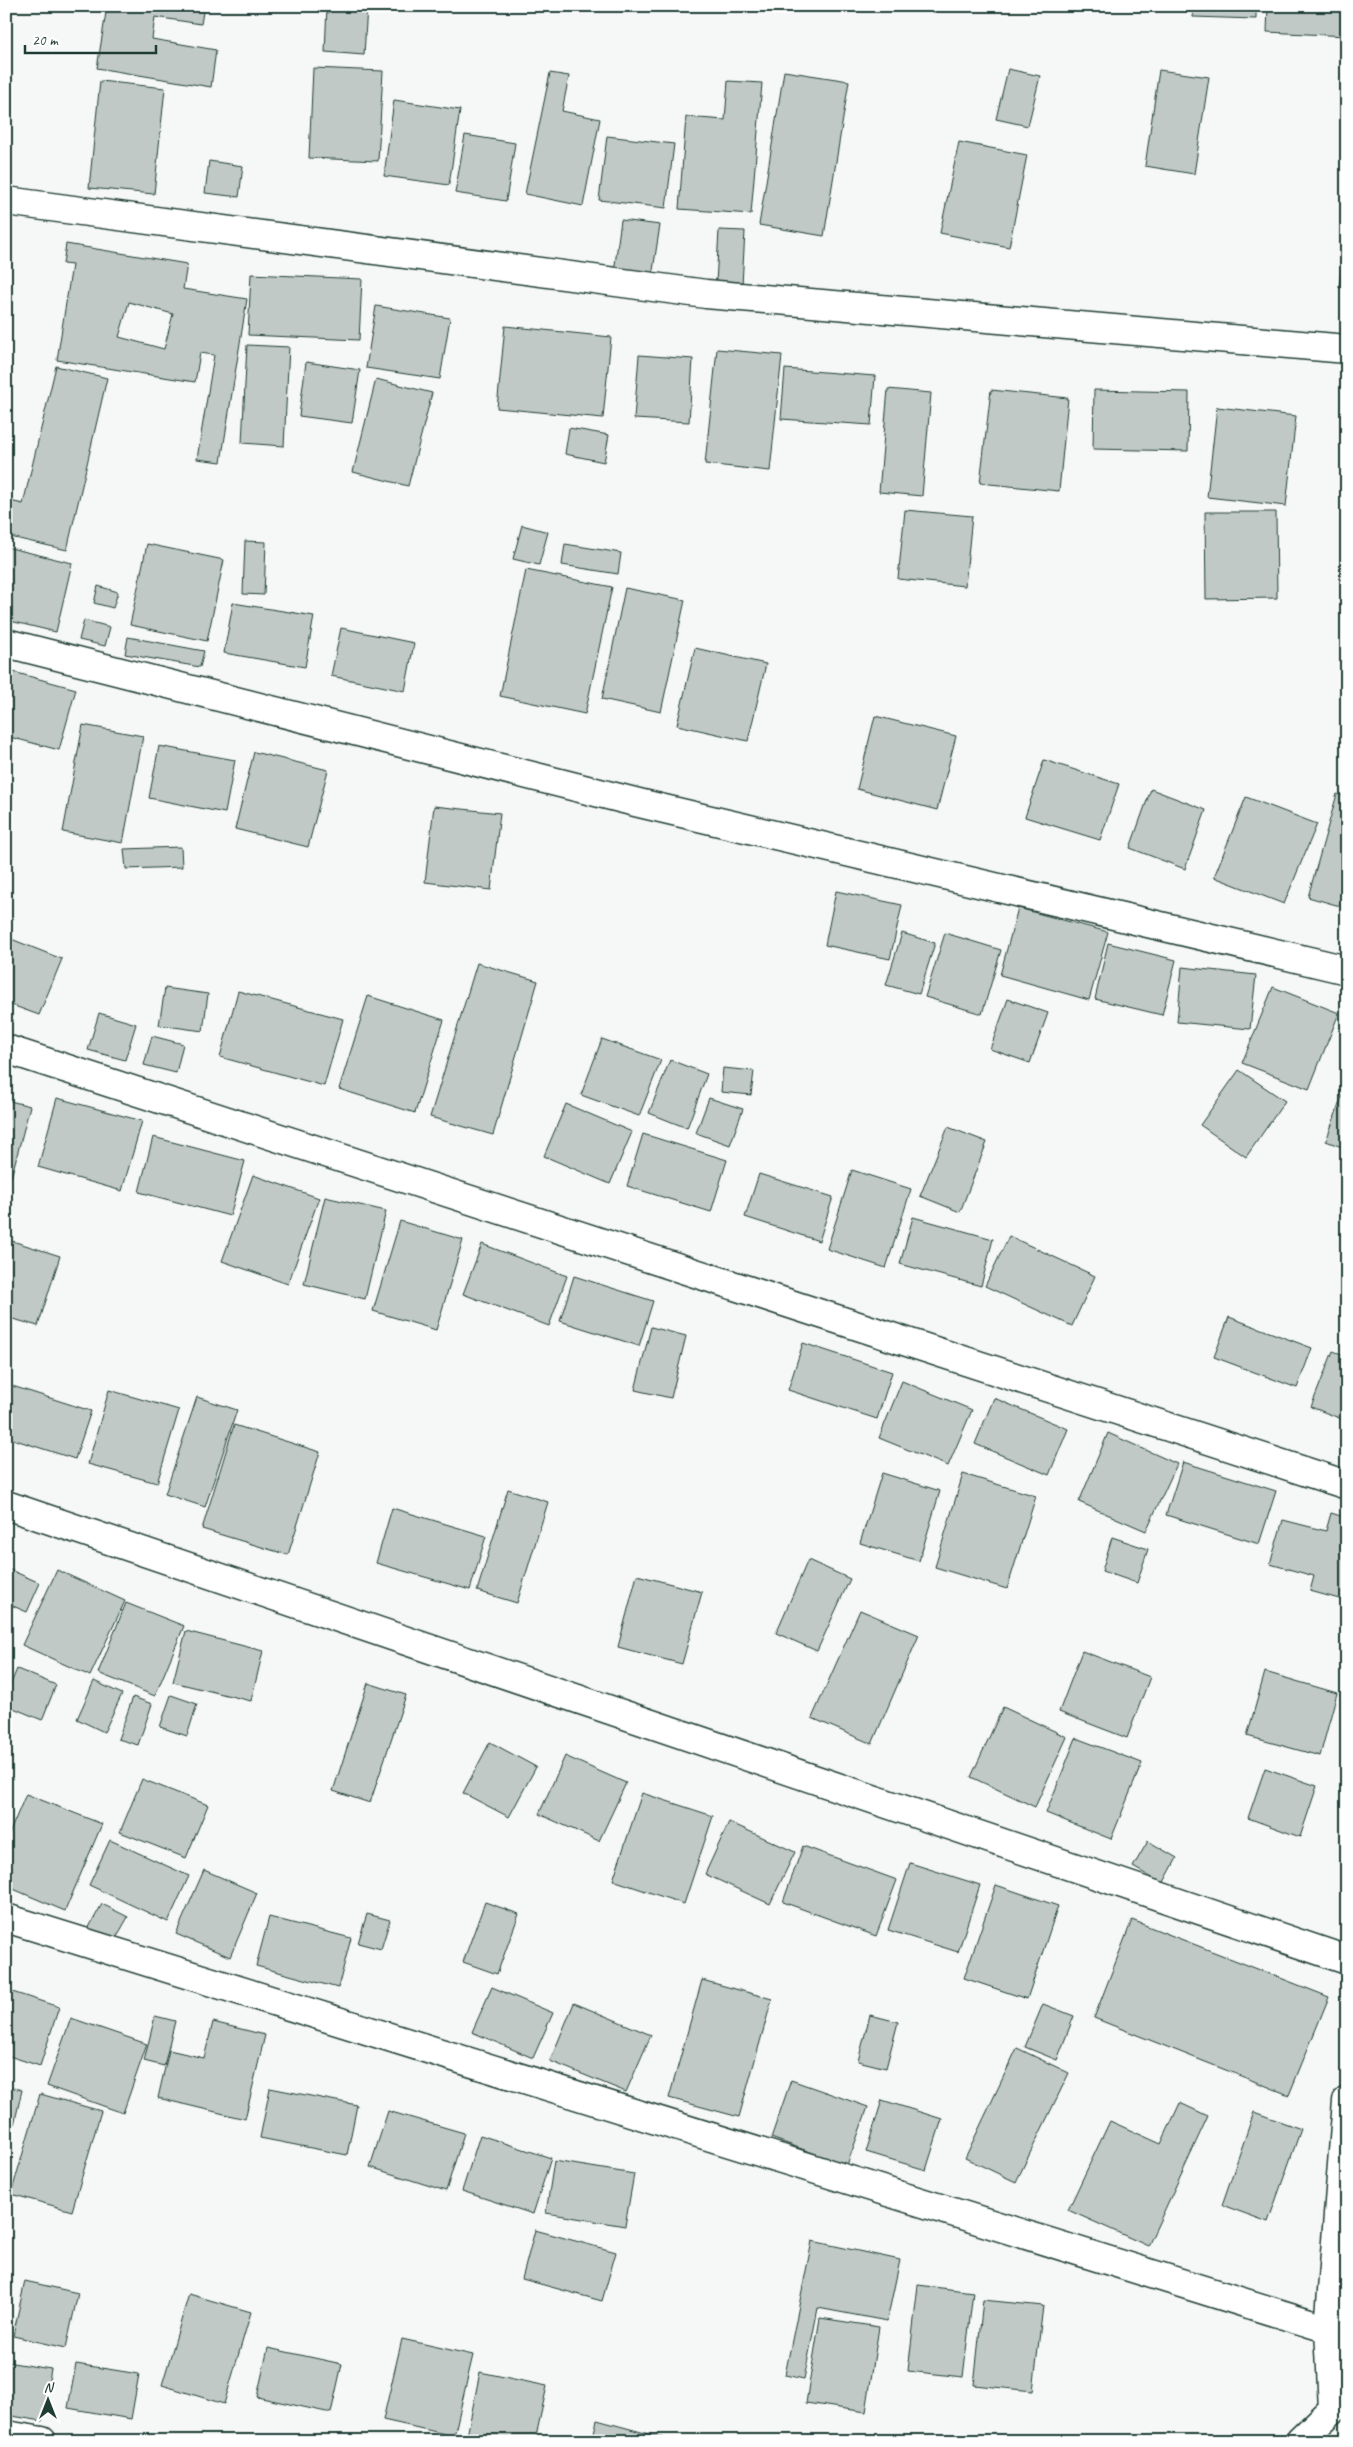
<svg xmlns="http://www.w3.org/2000/svg" width="1353" height="2447" font-family="Caveat,sans-serif">
  <style>
    .building { fill: #c0c9c6; stroke: #1f3d34; fill-rule: evenodd }
    .lines { fill: none; stroke-linecap: round; stroke-linejoin: round }
    .minor-casing { stroke: #1f3d34; stroke-width: 31 }
    .minor { stroke: #fff; stroke-width: 28 }
  </style>
  <rect width="100%" height="100%" fill="#f6f7f7"/>
  <filter id="ink" filterUnits="userSpaceOnUse"><feTurbulence type="fractalNoise" baseFrequency=".02" numOctaves="2"/><feDisplacementMap in="SourceGraphic" scale="10" xChannelSelector="R" yChannelSelector="G"/><feConvolveMatrix kernelMatrix="1 2 1 2 8 2 1 2 1" color-interpolation-filters="sRGB"/></filter>
  <g filter="url(#ink)">
    <!-- building -->
    <g class="building">
      <path d="M 107,6 L 204,6 L 201,24 L 155,17 L 152,39 L 216,50 L 211,87 L 97,68 Z"/>
      <path d="M 327,6 L 367,6 L 364,55 L 325,52 Z"/>
      <path d="M 1194,6 L 1256,6 L 1256,19 L 1193,17 Z"/>
      <path d="M 1268,6 L 1347,6 L 1347,36 L 1267,32 Z"/>
      <path d="M 313,68 L 383,71 L 378,161 L 309,158 Z"/>
      <path d="M 1008,69 L 1040,76 L 1028,126 L 996,119 Z"/>
      <path d="M 1159,70 L 1209,77 L 1194,174 L 1145,166 Z"/>
      <path d="M 784,71 L 849,81 L 824,236 L 759,225 Z"/>
      <path d="M 550,73 L 569,76 L 562,111 L 600,119 L 583,206 L 525,194 Z"/>
      <path d="M 100,81 L 165,88 L 154,194 L 89,188 Z"/>
      <path d="M 728,81 L 762,83 L 751,214 L 679,209 L 686,117 L 725,120 Z"/>
      <path d="M 394,100 L 460,110 L 449,185 L 384,176 Z"/>
      <path d="M 465,135 L 515,143 L 506,201 L 455,193 Z"/>
      <path d="M 607,136 L 674,144 L 666,208 L 599,200 Z"/>
      <path d="M 959,142 L 1027,155 L 1009,247 L 940,233 Z"/>
      <path d="M 209,161 L 243,166 L 239,197 L 205,193 Z"/>
      <path d="M 621,220 L 660,225 L 652,277 L 614,272 Z"/>
      <path d="M 1347,222 L 1347,288 L 1339,287 Z"/>
      <path d="M 719,230 L 745,231 L 742,285 L 716,284 Z"/>
      <path d="M 66,244 L 187,264 L 183,289 L 247,299 L 221,462 L 197,459 L 214,355 L 200,353 L 195,382 L 57,360 L 72,265 L 63,264 ZM 129,302 L 173,314 L 164,349 L 119,337 Z"/>
      <path d="M 251,274 L 362,279 L 359,340 L 248,335 Z"/>
      <path d="M 376,306 L 450,318 L 440,379 L 366,368 Z"/>
      <path d="M 505,326 L 611,337 L 603,418 L 497,408 Z"/>
      <path d="M 247,345 L 289,347 L 284,446 L 242,443 Z"/>
      <path d="M 717,349 L 782,355 L 770,471 L 705,464 Z"/>
      <path d="M 639,355 L 693,359 L 689,422 L 634,419 Z"/>
      <path d="M 306,362 L 360,370 L 352,423 L 299,416 Z"/>
      <path d="M 56,366 L 107,378 L 67,550 L 6,536 L 6,500 L 23,504 Z"/>
      <path d="M 785,369 L 875,376 L 871,425 L 781,419 Z"/>
      <path d="M 376,379 L 432,393 L 408,486 L 353,472 Z"/>
      <path d="M 888,389 L 931,393 L 922,496 L 879,492 Z"/>
      <path d="M 991,390 L 1068,398 L 1059,491 L 980,483 Z"/>
      <path d="M 1094,390 L 1189,392 L 1188,451 L 1093,449 Z"/>
      <path d="M 1217,407 L 1296,416 L 1286,506 L 1207,497 Z"/>
      <path d="M 569,428 L 609,435 L 604,462 L 565,454 Z"/>
      <path d="M 1347,491 L 1347,521 L 1342,520 Z"/>
      <path d="M 905,510 L 972,516 L 965,586 L 898,579 Z"/>
      <path d="M 1205,512 L 1276,512 L 1277,598 L 1206,599 Z"/>
      <path d="M 522,525 L 548,532 L 539,565 L 513,559 Z"/>
      <path d="M 245,541 L 266,542 L 264,595 L 243,594 Z"/>
      <path d="M 147,544 L 224,560 L 207,641 L 130,625 Z"/>
      <path d="M 565,544 L 621,553 L 618,574 L 562,565 Z"/>
      <path d="M 6,547 L 72,563 L 56,632 L 6,620 Z"/>
      <path d="M 526,570 L 612,587 L 585,714 L 500,696 Z"/>
      <path d="M 98,586 L 118,592 L 113,608 L 94,603 Z"/>
      <path d="M 625,588 L 685,600 L 661,712 L 602,699 Z"/>
      <path d="M 233,603 L 314,616 L 305,667 L 224,653 Z"/>
      <path d="M 84,620 L 110,627 L 105,646 L 79,640 Z"/>
      <path d="M 341,628 L 414,643 L 405,691 L 331,676 Z"/>
      <path d="M 128,637 L 204,651 L 200,667 L 125,654 Z"/>
      <path d="M 695,648 L 766,664 L 748,741 L 677,725 Z"/>
      <path d="M 6,670 L 76,689 L 59,750 L 6,736 Z"/>
      <path d="M 875,716 L 956,736 L 937,810 L 857,789 Z"/>
      <path d="M 83,725 L 143,736 L 123,843 L 63,832 Z"/>
      <path d="M 159,746 L 235,760 L 225,813 L 149,798 Z"/>
      <path d="M 254,752 L 328,770 L 308,847 L 235,829 Z"/>
      <path d="M 1044,760 L 1119,784 L 1100,840 L 1025,817 Z"/>
      <path d="M 1151,789 L 1206,810 L 1185,869 L 1130,848 Z"/>
      <path d="M 1337,794 L 1347,797 L 1347,908 L 1308,897 Z"/>
      <path d="M 1246,797 L 1317,824 L 1284,904 L 1214,877 Z"/>
      <path d="M 434,806 L 500,813 L 491,890 L 425,882 Z"/>
      <path d="M 181,847 L 182,867 L 126,869 L 124,849 Z"/>
      <path d="M 836,891 L 902,905 L 890,959 L 825,945 Z"/>
      <path d="M 1018,908 L 1108,932 L 1089,1000 L 1000,975 Z"/>
      <path d="M 902,933 L 935,943 L 919,994 L 886,985 Z"/>
      <path d="M 945,933 L 1001,950 L 982,1014 L 925,997 Z"/>
      <path d="M 6,937 L 62,959 L 39,1015 L 6,1003 Z"/>
      <path d="M 1108,943 L 1176,960 L 1162,1015 L 1095,999 Z"/>
      <path d="M 477,963 L 538,981 L 493,1135 L 430,1117 Z"/>
      <path d="M 1182,967 L 1256,975 L 1250,1029 L 1177,1022 Z"/>
      <path d="M 1273,987 L 1339,1013 L 1309,1089 L 1242,1063 Z"/>
      <path d="M 165,988 L 208,994 L 203,1031 L 159,1025 Z"/>
      <path d="M 238,991 L 343,1019 L 324,1086 L 220,1057 Z"/>
      <path d="M 368,996 L 444,1020 L 415,1113 L 339,1089 Z"/>
      <path d="M 1008,999 L 1048,1013 L 1030,1063 L 990,1049 Z"/>
      <path d="M 99,1013 L 136,1024 L 125,1060 L 88,1050 Z"/>
      <path d="M 152,1036 L 183,1044 L 176,1073 L 144,1065 Z"/>
      <path d="M 602,1039 L 661,1060 L 639,1116 L 581,1095 Z"/>
      <path d="M 670,1060 L 707,1074 L 687,1128 L 649,1113 Z"/>
      <path d="M 723,1068 L 754,1071 L 751,1095 L 721,1092 Z"/>
      <path d="M 1239,1070 L 1285,1101 L 1246,1157 L 1200,1125 Z"/>
      <path d="M 1347,1082 L 1347,1149 L 1326,1141 Z"/>
      <path d="M 57,1098 L 142,1121 L 122,1191 L 38,1167 Z"/>
      <path d="M 709,1098 L 743,1109 L 730,1145 L 696,1133 Z"/>
      <path d="M 6,1100 L 30,1106 L 7,1193 L 6,1193 Z"/>
      <path d="M 566,1104 L 632,1132 L 610,1184 L 544,1156 Z"/>
      <path d="M 948,1127 L 987,1142 L 960,1212 L 920,1196 Z"/>
      <path d="M 643,1134 L 727,1160 L 711,1212 L 627,1186 Z"/>
      <path d="M 153,1137 L 245,1161 L 230,1216 L 139,1192 Z"/>
      <path d="M 852,1170 L 911,1189 L 886,1268 L 827,1249 Z"/>
      <path d="M 759,1174 L 833,1197 L 819,1241 L 745,1217 Z"/>
      <path d="M 253,1175 L 319,1198 L 288,1284 L 222,1261 Z"/>
      <path d="M 325,1197 L 386,1211 L 365,1299 L 304,1284 Z"/>
      <path d="M 913,1217 L 993,1239 L 981,1286 L 900,1264 Z"/>
      <path d="M 400,1221 L 463,1240 L 436,1330 L 373,1311 Z"/>
      <path d="M 1009,1236 L 1095,1276 L 1072,1326 L 985,1286 Z"/>
      <path d="M 6,1239 L 60,1256 L 38,1326 L 6,1317 Z"/>
      <path d="M 482,1244 L 567,1276 L 549,1326 L 463,1294 Z"/>
      <path d="M 574,1276 L 653,1301 L 639,1346 L 560,1321 Z"/>
      <path d="M 1229,1317 L 1312,1348 L 1297,1388 L 1214,1357 Z"/>
      <path d="M 651,1327 L 686,1336 L 671,1398 L 635,1390 Z"/>
      <path d="M 803,1343 L 892,1372 L 877,1419 L 788,1390 Z"/>
      <path d="M 1333,1351 L 1347,1356 L 1347,1421 L 1311,1407 Z"/>
      <path d="M 902,1381 L 972,1410 L 948,1466 L 879,1438 Z"/>
      <path d="M 6,1384 L 91,1411 L 75,1459 L 6,1437 Z"/>
      <path d="M 109,1390 L 179,1410 L 157,1483 L 88,1464 Z"/>
      <path d="M 197,1397 L 237,1410 L 205,1507 L 165,1494 Z"/>
      <path d="M 994,1398 L 1068,1429 L 1049,1475 L 975,1444 Z"/>
      <path d="M 234,1425 L 320,1452 L 288,1555 L 202,1529 Z"/>
      <path d="M 1108,1433 L 1177,1464 L 1146,1531 L 1079,1502 Z"/>
      <path d="M 1183,1462 L 1276,1491 L 1259,1544 L 1166,1515 Z"/>
      <path d="M 882,1473 L 940,1491 L 919,1561 L 860,1543 Z"/>
      <path d="M 963,1474 L 1036,1496 L 1007,1589 L 935,1567 Z"/>
      <path d="M 508,1489 L 548,1502 L 517,1603 L 477,1591 Z"/>
      <path d="M 392,1508 L 486,1536 L 470,1590 L 376,1563 Z"/>
      <path d="M 1331,1513 L 1347,1518 L 1347,1587 L 1343,1600 L 1310,1591 L 1314,1576 L 1270,1564 L 1283,1520 L 1326,1531 Z"/>
      <path d="M 1112,1537 L 1148,1549 L 1137,1583 L 1102,1571 Z"/>
      <path d="M 808,1560 L 850,1579 L 817,1651 L 776,1633 Z"/>
      <path d="M 6,1568 L 40,1583 L 27,1612 L 6,1603 Z"/>
      <path d="M 57,1570 L 125,1601 L 90,1676 L 22,1645 Z"/>
      <path d="M 637,1575 L 702,1592 L 682,1664 L 618,1647 Z"/>
      <path d="M 126,1603 L 184,1626 L 155,1696 L 98,1673 Z"/>
      <path d="M 860,1610 L 919,1635 L 872,1744 L 812,1718 Z"/>
      <path d="M 186,1631 L 263,1651 L 251,1701 L 173,1682 Z"/>
      <path d="M 1082,1651 L 1150,1677 L 1127,1738 L 1059,1712 Z"/>
      <path d="M 17,1669 L 56,1685 L 42,1720 L 6,1705 L 6,1695 Z"/>
      <path d="M 1265,1672 L 1337,1693 L 1320,1756 L 1247,1736 Z"/>
      <path d="M 94,1681 L 122,1694 L 104,1732 L 77,1719 Z"/>
      <path d="M 368,1683 L 406,1695 L 370,1803 L 333,1791 Z"/>
      <path d="M 171,1695 L 197,1704 L 187,1736 L 160,1727 Z"/>
      <path d="M 133,1697 L 152,1704 L 138,1745 L 118,1739 Z"/>
      <path d="M 1003,1707 L 1067,1737 L 1035,1807 L 971,1777 Z"/>
      <path d="M 1076,1738 L 1142,1763 L 1111,1839 L 1046,1813 Z"/>
      <path d="M 490,1742 L 536,1767 L 509,1817 L 463,1793 Z"/>
      <path d="M 565,1756 L 626,1783 L 599,1841 L 539,1814 Z"/>
      <path d="M 1265,1768 L 1317,1786 L 1300,1837 L 1248,1818 Z"/>
      <path d="M 142,1779 L 208,1805 L 186,1858 L 120,1832 Z"/>
      <path d="M 642,1793 L 713,1816 L 684,1904 L 613,1880 Z"/>
      <path d="M 26,1794 L 102,1824 L 65,1911 L 6,1886 L 6,1841 Z"/>
      <path d="M 729,1822 L 795,1852 L 770,1904 L 705,1874 Z"/>
      <path d="M 110,1840 L 189,1876 L 168,1922 L 89,1885 Z"/>
      <path d="M 1148,1841 L 1177,1858 L 1163,1884 L 1133,1867 Z"/>
      <path d="M 803,1846 L 897,1880 L 876,1936 L 783,1902 Z"/>
      <path d="M 910,1863 L 980,1885 L 958,1952 L 888,1930 Z"/>
      <path d="M 204,1870 L 257,1893 L 230,1957 L 176,1934 Z"/>
      <path d="M 996,1885 L 1058,1906 L 1027,1999 L 964,1978 Z"/>
      <path d="M 485,1902 L 519,1914 L 497,1974 L 463,1962 Z"/>
      <path d="M 102,1904 L 128,1917 L 112,1945 L 87,1931 Z"/>
      <path d="M 367,1914 L 390,1920 L 381,1949 L 358,1943 Z"/>
      <path d="M 269,1917 L 351,1938 L 338,1988 L 256,1966 Z"/>
      <path d="M 1132,1920 L 1329,1997 L 1289,2095 L 1094,2018 Z"/>
      <path d="M 702,1980 L 772,1999 L 739,2117 L 669,2098 Z"/>
      <path d="M 492,1987 L 553,2013 L 533,2058 L 472,2032 Z"/>
      <path d="M 6,1990 L 59,2007 L 40,2066 L 6,2055 Z"/>
      <path d="M 574,2003 L 651,2035 L 626,2092 L 550,2061 Z"/>
      <path d="M 1043,2004 L 1074,2016 L 1057,2060 L 1025,2047 Z"/>
      <path d="M 870,2015 L 898,2022 L 886,2068 L 858,2061 Z"/>
      <path d="M 155,2016 L 175,2021 L 164,2066 L 144,2061 Z"/>
      <path d="M 71,2018 L 147,2044 L 123,2113 L 47,2086 Z"/>
      <path d="M 213,2022 L 265,2035 L 245,2119 L 158,2098 L 169,2050 L 204,2058 Z"/>
      <path d="M 1017,2048 L 1069,2073 L 1016,2182 L 965,2158 Z"/>
      <path d="M 791,2080 L 868,2107 L 847,2165 L 771,2138 Z"/>
      <path d="M 6,2086 L 22,2090 L 11,2138 L 6,2137 Z"/>
      <path d="M 270,2088 L 357,2105 L 347,2155 L 260,2138 Z"/>
      <path d="M 40,2094 L 101,2111 L 72,2211 L 11,2194 Z"/>
      <path d="M 882,2100 L 942,2119 L 926,2170 L 866,2152 Z"/>
      <path d="M 1180,2103 L 1208,2116 L 1148,2246 L 1068,2210 L 1110,2121 L 1161,2144 Z"/>
      <path d="M 388,2111 L 464,2133 L 446,2191 L 370,2167 Z"/>
      <path d="M 1254,2112 L 1301,2129 L 1268,2222 L 1222,2205 Z"/>
      <path d="M 480,2135 L 551,2158 L 533,2214 L 462,2191 Z"/>
      <path d="M 554,2161 L 634,2174 L 625,2226 L 546,2213 Z"/>
      <path d="M 535,2230 L 616,2252 L 602,2301 L 522,2279 Z"/>
      <path d="M 812,2241 L 900,2260 L 887,2321 L 818,2308 L 804,2379 L 785,2375 Z"/>
      <path d="M 25,2281 L 78,2293 L 66,2348 L 13,2336 Z"/>
      <path d="M 918,2285 L 973,2292 L 963,2377 L 908,2371 Z"/>
      <path d="M 189,2294 L 251,2312 L 224,2404 L 162,2385 Z"/>
      <path d="M 983,2300 L 1043,2306 L 1033,2391 L 974,2385 Z"/>
      <path d="M 820,2318 L 879,2327 L 866,2412 L 806,2403 Z"/>
      <path d="M 402,2339 L 473,2355 L 454,2436 L 383,2420 Z"/>
      <path d="M 268,2348 L 342,2364 L 331,2413 L 257,2397 Z"/>
      <path d="M 6,2362 L 51,2369 L 42,2421 L 6,2415 Z"/>
      <path d="M 76,2364 L 139,2374 L 131,2419 L 68,2408 Z"/>
      <path d="M 480,2372 L 547,2386 L 535,2441 L 466,2441 Z"/>
      <path d="M 597,2420 L 671,2440 L 670,2441 L 592,2441 Z"/>
    </g>
    <g class="lines">
      <defs>
        <g id="minor">
          <path d="M 6,201 L 706,294 L 1347,349"/>
          <path d="M 6,643 L 639,803 L 1347,970"/>
          <path d="M 6,1049 L 1347,1485"/>
          <path d="M 6,1505 L 1347,1960"/>
          <path d="M 6,1918 L 1329,2329"/>
          <path d="M 6,2435 L 42,2441"/>
          <path d="M 1300,2441 L 1333,2409 L 1329,2329 L 1347,2101"/>
        </g>
      </defs>
      <!-- minor casing -->
      <use href="#minor" class="minor-casing"/>
      <!-- minor -->
      <use href="#minor" class="minor"/>
    </g>
  </g>
  <!-- margin -->
  <rect width="1353" height="2447" fill="none" stroke="#fff" stroke-width="25"/>
  <rect x="12" y="12" width="1328" height="2422" fill="none" stroke="#1f3d34" stroke-width="2" filter="url(#ink)"/>
  <!-- north arrow -->
  <g transform="translate(48 2400)" stroke="#ffffff" stroke-width="4" paint-order="stroke">
  <path d="M0-4L9 19L0 12L-9 19Z" fill="#1f3d34"/>
  <text y="-8" font-size="14" font-weight="bold" text-anchor="middle" fill="#1f3d34">N</text>
  </g>
  <!-- scale -->
  <path d="M25 45v8h131v-8" fill="none" stroke="#1f3d34" stroke-width="2.5"/>
  <text x="32" y="45" font-size="15" fill="#1f3d34" stroke="#ffffff" stroke-width="4" paint-order="stroke">20 m</text>
</svg>
